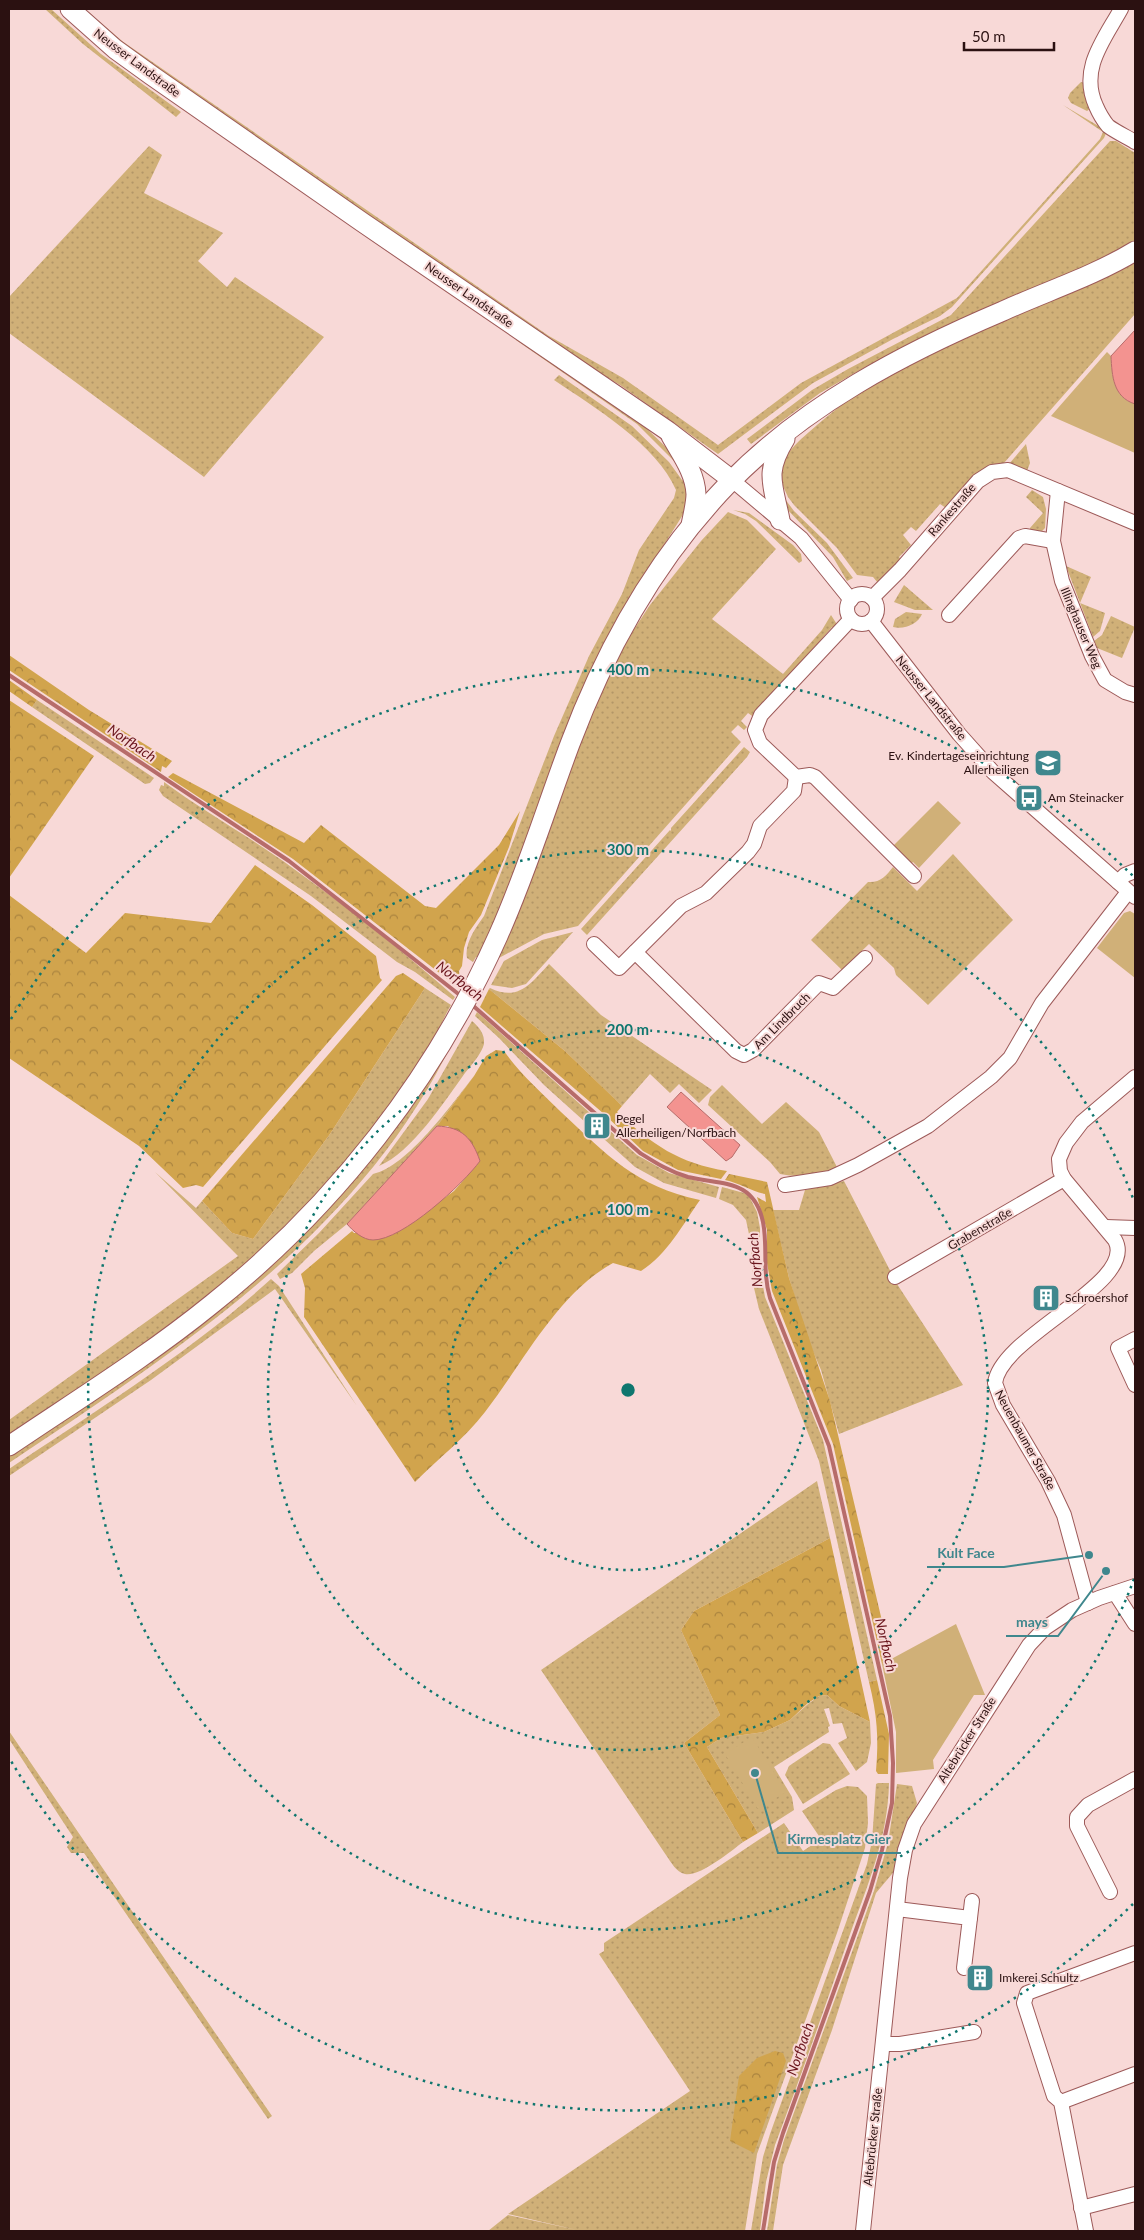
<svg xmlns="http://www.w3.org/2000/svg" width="1144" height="2240" font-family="Lato,sans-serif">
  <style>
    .grass { fill: url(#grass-dots) }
    .forest { fill: url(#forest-crowns) }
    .green { fill: #d0b078 }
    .water { fill: #f39390; stroke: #b76c6a }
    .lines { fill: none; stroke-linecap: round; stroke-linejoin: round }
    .stream { stroke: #b76c6a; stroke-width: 4 }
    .street-casing { stroke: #9d5a59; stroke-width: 16 }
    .secondary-casing { stroke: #9d5a59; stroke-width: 21 }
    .street { stroke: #fff; stroke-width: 14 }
    .secondary { stroke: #fff; stroke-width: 19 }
    .ring { fill: none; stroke: #0f766e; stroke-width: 2.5; stroke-dasharray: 2.5 5 }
    .labels { text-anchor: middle; stroke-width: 4; stroke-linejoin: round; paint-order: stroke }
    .street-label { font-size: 12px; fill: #2b1111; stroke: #f8d9d7 }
    .poi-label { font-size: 12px; fill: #2b1111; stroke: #f8d9d7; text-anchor: start }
    .water-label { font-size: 14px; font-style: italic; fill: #6a151c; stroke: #f8d9d7 }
    .centre { fill: #0f766e; stroke: #f8d9d7; stroke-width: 2.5 }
    .ring-label { font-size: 15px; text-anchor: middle; font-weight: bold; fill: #0f766e; stroke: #f8d9d7; stroke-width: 4; stroke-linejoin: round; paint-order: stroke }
    .leader { fill: none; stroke: #3f878d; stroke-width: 2 }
    .callout-dot { fill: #3f878d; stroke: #f8d9d7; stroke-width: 2 }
    .callout-label { font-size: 14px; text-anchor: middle; font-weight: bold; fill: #3f878d; stroke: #f8d9d7; stroke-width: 4; stroke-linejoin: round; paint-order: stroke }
  </style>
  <defs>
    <pattern id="grass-dots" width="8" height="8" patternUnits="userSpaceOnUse" patternTransform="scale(1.25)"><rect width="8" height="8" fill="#d0b078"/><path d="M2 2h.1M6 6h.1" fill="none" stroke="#b39667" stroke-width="1.8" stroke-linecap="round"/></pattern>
    <pattern id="forest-crowns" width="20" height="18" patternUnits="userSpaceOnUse" patternTransform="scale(1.25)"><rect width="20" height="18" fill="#d1a44d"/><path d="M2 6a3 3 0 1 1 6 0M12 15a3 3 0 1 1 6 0" fill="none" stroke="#aa843f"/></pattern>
  </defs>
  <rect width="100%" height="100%" fill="#f8d9d7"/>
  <!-- grass -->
  <g class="grass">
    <path d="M 45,9 L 51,9 L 101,54 L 181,112 L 176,117 L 83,44 Z"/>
    <path d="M 79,9 L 85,9 L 122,41 L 549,336 L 623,378 L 718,445 L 801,383 L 957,298 L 1100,139 L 1103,132 L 1063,105 L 1107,131 L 1104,138 L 952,307 L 940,316 L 893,339 L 813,383 L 718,454 L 620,385 L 544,340 L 157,72 Z"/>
    <path d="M 1081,82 L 1086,83 L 1090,109 L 1087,111 L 1071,103 L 1068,98 L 1070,93 Z"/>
    <path d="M 1110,141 L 1116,141 L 1135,153 L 1135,240 L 1096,262 L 903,348 L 867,366 L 820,393 L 751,444 L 747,439 L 812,390 L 848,369 L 951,315 Z"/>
    <path d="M 149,146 L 162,155 L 144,193 L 223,233 L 198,261 L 227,287 L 235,277 L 324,337 L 204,477 L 9,333 L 9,297 Z"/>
    <path d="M 1135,263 L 1135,314 L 1004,463 C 978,463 962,490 946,508 L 940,504 L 916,531 L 911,527 L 903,535 L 911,545 L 899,557 L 901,560 L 878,583 L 873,577 L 857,575 L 837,548 L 794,505 L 788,497 L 778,475 C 785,451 799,441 817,425 C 908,345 1029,316 1135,263 Z"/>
    <path d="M 518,338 L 643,425 L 673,454 L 678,465 L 637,424 L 516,340 Z"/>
    <path d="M 559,375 L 632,426 L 669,462 L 682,480 L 690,483 L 684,513 L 652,564 L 479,957 L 476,957 L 473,962 L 467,958 C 464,944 476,927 484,916 L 554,736 L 589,656 L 622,594 L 639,550 L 674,498 L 676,490 C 657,445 594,407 554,380 Z"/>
    <path d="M 1026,444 L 1030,463 L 1027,471 L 1009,464 Z"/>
    <path d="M 1032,490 L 1043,497 L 1046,509 L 1045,528 L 1040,533 L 1030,532 L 1030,528 L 1043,513 L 1026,497 Z"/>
    <path d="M 785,499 L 794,511 L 827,543 L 853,578 L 847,581 L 833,557 L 783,505 Z"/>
    <path d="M 733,510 L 749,513 L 793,545 L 801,554 L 802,561 L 799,563 L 756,521 L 745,514 Z"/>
    <path d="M 728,512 L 747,520 L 776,549 L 712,619 L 783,674 L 822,630 L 831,615 L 838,626 L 835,629 L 832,627 L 819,642 L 821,645 L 819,647 L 816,645 L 803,660 L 805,662 L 803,665 L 800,663 L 787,677 L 787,683 L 784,680 L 755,718 L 748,713 L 741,721 L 747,727 L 744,730 L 738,725 L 731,732 L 741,742 L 578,926 L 544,934 L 497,959 L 589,715 L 627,640 L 650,605 L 701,541 Z"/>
    <path d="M 1066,566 L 1091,577 L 1080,603 L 1105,613 L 1100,631 L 1093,637 Z"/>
    <path d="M 904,585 L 933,610 L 915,610 L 894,602 Z"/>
    <path d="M 906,612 L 922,614 C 918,624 904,630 893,627 L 895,619 Z"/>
    <path d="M 1111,616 L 1135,627 L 1122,658 L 1097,648 L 1094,641 L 1102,635 Z"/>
    <path d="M 37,700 L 154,778 L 150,783 L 145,784 L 32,707 Z"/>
    <path d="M 744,747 L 750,752 L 747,757 L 587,935 L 581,929 L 670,830 L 671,831 L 671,828 Z"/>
    <path d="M 164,782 C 206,813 252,838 294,869 C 350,909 404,952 455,997 L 453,1000 L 415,972 L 397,962 L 311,896 L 163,796 L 159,790 L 161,785 L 164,786 Z"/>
    <path d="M 953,854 L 1013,920 L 928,1005 L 896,975 L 894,968 L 869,944 L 842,970 L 811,940 L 868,882 C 880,883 886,876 893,867 L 917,891 Z"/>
    <path d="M 573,932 L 526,984 L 512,988 L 491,985 L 504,961 L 542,940 Z"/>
    <path d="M 549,964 L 601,1015 L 712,1090 L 699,1103 L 679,1084 L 670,1093 L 650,1074 L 622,1106 L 565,1051 L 489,989 L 490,988 C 519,1002 531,983 549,964 Z"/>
    <path d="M 425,988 L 451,1005 C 444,1017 440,1028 434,1038 C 394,1109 339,1176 281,1233 C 199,1312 102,1373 9,1436 L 9,1420 L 238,1256 L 155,1172 L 196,1208 L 202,1201 L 232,1233 L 253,1239 L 330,1134 Z"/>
    <path d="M 477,1012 L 637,1155 L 669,1173 L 719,1187 L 716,1198 L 664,1183 L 635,1167 L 544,1085 L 499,1038 L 475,1016 Z"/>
    <path d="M 472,1021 C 479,1027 485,1034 484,1044 C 482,1053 471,1066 465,1073 C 445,1101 411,1153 379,1166 L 428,1099 Z"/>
    <path d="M 453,1041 C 362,1233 179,1349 9,1463 L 9,1456 L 113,1386 L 206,1320 Z"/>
    <path d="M 474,1076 L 437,1126 L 347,1224 L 314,1251 L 292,1273 L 280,1279 L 277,1274 L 319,1233 L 373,1174 C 408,1166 451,1105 474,1076 Z"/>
    <path d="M 722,1085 L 762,1124 L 786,1102 L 819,1132 L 838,1169 C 818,1175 800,1178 780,1174 L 770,1162 L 708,1105 L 710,1097 Z"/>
    <path d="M 844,1181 L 897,1284 L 963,1385 L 839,1434 L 821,1370 L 808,1340 L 789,1278 L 773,1210 L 799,1210 L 805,1190 Z"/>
    <path d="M 722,1187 L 744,1193 L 749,1196 L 757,1212 L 760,1228 L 760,1270 L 765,1297 L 823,1440 L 877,1680 L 869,1682 L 819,1461 L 759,1309 L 754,1288 L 750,1239 L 746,1220 L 733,1205 L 719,1199 Z"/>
    <path d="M 271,1279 L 279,1286 L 357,1406 L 275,1289 L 151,1380 L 9,1476 L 9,1469 C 98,1409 191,1352 271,1279 Z"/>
    <path d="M 817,1481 L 830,1538 L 694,1611 L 681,1630 L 720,1715 L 684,1743 L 743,1842 C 731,1851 700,1877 685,1874 C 676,1872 671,1862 666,1855 L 541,1670 Z"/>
    <path d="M 827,1695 L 839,1706 L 870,1722 L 871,1743 L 867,1762 L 856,1771 L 838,1743 L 847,1738 L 842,1723 L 833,1724 L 829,1708 L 824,1709 L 830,1726 L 828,1727 L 829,1732 L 774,1767 L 792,1797 L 794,1810 L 758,1833 L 707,1747 L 721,1738 L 764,1732 L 790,1720 L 808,1704 L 819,1696 Z"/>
    <path d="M 9,1731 L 272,2116 L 268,2119 L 84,1853 L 71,1853 L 67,1847 L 73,1837 L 9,1739 Z"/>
    <path d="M 823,1743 L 830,1744 L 850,1774 L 803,1804 L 785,1775 L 789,1766 Z"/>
    <path d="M 878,1783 L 889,1783 C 888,1838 867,1887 849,1937 C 825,2007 801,2076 775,2145 L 766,2182 L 760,2231 L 751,2231 L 763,2157 L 770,2134 L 867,1864 L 872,1841 L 876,1784 Z"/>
    <path d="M 897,1784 L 912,1786 L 917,1803 L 897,1868 L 876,1893 L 832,2030 L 783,2165 L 773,2231 L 767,2231 L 777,2165 L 784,2140 L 874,1891 L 888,1843 Z"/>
    <path d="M 847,1786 L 858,1787 L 867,1796 L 868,1823 L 865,1848 L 837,1933 L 757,2154 L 745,2231 L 488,2231 L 508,2215 L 577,2230 L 508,2214 L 690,2091 L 599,1954 L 604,1951 L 604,1943 L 784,1823 L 803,1851 L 821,1839 L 802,1811 L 836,1790 Z"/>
  </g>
  <!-- forest -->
  <g class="forest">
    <path d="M 9,655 L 89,710 L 172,761 L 166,768 L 162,766 L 161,772 L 9,670 Z"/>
    <path d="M 9,680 L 37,700 L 32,707 L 9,691 Z"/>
    <path d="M 9,700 L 94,756 L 9,878 Z"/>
    <path d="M 173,773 L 304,843 L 321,825 L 425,906 L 436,908 L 499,845 L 520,811 L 509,847 L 481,915 L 469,932 L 464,948 L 462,966 L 459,971 L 460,980 L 463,982 L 460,989 L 293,859 L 168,777 Z"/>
    <path d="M 255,865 L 312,905 L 376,956 L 380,978 L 382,980 L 203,1187 L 196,1185 L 183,1188 L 139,1146 L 9,1058 L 9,895 L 86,953 L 125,913 L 211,923 Z"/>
    <path d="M 403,973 L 425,988 L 330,1134 L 253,1239 L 232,1233 L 202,1201 L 396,976 Z"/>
    <path d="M 489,989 L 565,1051 L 617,1101 L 622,1106 L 617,1112 C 653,1145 678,1163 727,1171 L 721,1179 L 678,1170 L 643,1151 L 604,1114 L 480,1007 Z"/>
    <path d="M 496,1050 L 504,1051 C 520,1074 541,1092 561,1112 C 608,1156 635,1186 700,1200 C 683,1224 667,1255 641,1271 L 613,1263 C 557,1294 523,1363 485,1412 C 465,1438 438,1459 415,1482 L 304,1317 L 305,1288 L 301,1274 L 352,1231 L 354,1233 L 396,1233 L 454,1191 L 480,1161 L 448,1126 L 437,1126 L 474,1076 L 486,1056 Z"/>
    <path d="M 729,1174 L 767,1182 L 789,1278 L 830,1401 L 891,1659 L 882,1664 L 833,1444 L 772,1291 L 767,1263 L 767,1230 L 757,1197 L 766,1202 L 765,1194 C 751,1191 739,1183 725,1180 Z"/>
    <path d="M 830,1538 L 870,1722 L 839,1706 L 827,1695 L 819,1696 L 808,1703 L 790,1720 L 764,1732 L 721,1738 L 707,1747 L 758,1833 L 743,1842 L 684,1743 L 720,1715 L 681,1630 L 694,1611 Z"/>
    <path d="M 877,1680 L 889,1734 L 888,1774 L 878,1774 L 876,1771 C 879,1738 877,1714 869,1682 Z"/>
    <path d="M 775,2051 L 783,2053 L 786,2061 L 754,2153 L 730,2141 L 739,2076 L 757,2058 Z"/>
  </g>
  <!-- green -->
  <g class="green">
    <path d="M 1107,352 L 1111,356 C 1112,376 1113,397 1135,404 L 1135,453 L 1051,416 Z"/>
    <path d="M 938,801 L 961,823 L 919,868 L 913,862 L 910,865 L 892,847 Z"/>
    <path d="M 1130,911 L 1135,914 L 1135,978 L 1097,948 L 1124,913 Z"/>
    <path d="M 956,1624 L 985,1695 L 974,1695 L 933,1760 L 934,1769 L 896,1773 L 896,1732 L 882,1664 Z"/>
    <path d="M 752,1737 L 786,1792 L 758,1809 L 725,1754 Z"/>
  </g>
  <!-- water -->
  <g class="water">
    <path d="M 1135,330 L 1135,404 C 1113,397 1112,376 1111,356 Z"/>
    <path d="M 681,1092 L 740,1145 L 732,1157 L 726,1161 L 667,1107 Z"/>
    <path d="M 437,1126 C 462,1127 472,1138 480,1161 C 463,1184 403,1240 373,1240 C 363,1240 353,1231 347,1224 Z"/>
  </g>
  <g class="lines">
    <!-- stream -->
    <g class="stream">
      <path d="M 9,675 L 289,861 L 461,996"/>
      <path d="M 470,1003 L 640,1153 C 656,1163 670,1172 688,1177 C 723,1185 754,1179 763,1222 C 768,1247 762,1271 770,1298 L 829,1446 L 890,1716 L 893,1763 L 892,1803 L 882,1850 L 870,1891 L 783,2133 L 774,2162 L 763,2231"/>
    </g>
    <defs>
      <g id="street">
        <path d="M 1121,9 C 1104,40 1079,69 1096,106 C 1099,113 1103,120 1108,126 C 1116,132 1127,137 1135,142"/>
        <path d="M 732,480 L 801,538 L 851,600"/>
        <path d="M 1058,491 L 1053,541 L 1062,581 L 1092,656 L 1105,680 L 1125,692 L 1135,695"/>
        <circle cx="862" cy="609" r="15"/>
        <path d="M 872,598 L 900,570 L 978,481 L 992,472 L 1008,470 L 1135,523"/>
        <path d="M 949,615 L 1019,538 L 1025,536 L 1053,541"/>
        <path d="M 851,619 L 761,715 L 755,730 L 760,743 L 796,777 L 810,775 L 815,777 L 914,876"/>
        <path d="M 871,621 L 959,734 L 993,772 L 1135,897"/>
        <path d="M 796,777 L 794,791 L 760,826 L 754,844 L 748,852 L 706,893 L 681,906 L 635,952 L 736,1051 L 744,1055 L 753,1050 L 819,983 L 833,988 L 865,958"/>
        <path d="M 1118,882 L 1125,875 L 1135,871"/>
        <path d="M 594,944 L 619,968 L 635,952"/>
        <path d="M 785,1185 L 830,1178 L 858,1165 L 928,1126 L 991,1077 L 1010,1058 L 1042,1003 L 1128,892"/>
        <path d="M 1106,1227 L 1135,1228"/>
        <path d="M 895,1277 L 1064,1179"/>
        <path d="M 1135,1339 L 1118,1348 L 1135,1385"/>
        <path d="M 1115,1593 L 1135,1624"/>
        <path d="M 1088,1603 L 1064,1515 L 1048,1481 L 1003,1405 L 995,1383 C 1001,1335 1139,1283 1115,1240 L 1064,1179 L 1060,1171 L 1059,1159 L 1066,1143 L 1082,1122 L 1135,1077"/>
        <path d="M 1110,1892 L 1077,1826 L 1077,1817 L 1088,1805 L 1135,1779"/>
        <path d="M 897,1909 L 970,1918 L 964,1968"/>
        <path d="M 970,1918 L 972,1901"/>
        <path d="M 883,2044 L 900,2044 L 974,2032"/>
        <path d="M 1061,2102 L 1135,2074"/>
        <path d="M 1081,2208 L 1135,2194"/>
        <path d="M 863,2231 L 900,1878 L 905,1850 L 914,1824 L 1029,1645 L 1045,1628 L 1072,1610 L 1099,1598 L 1135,1586"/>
        <path d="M 1086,2231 L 1061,2102 L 1054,2096 L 1024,2003 L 1027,1993 L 1135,1953"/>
      </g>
      <g id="secondary">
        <path d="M 70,9 L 115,49 L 151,75 L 362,222 L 668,431 L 732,480"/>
        <path d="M 671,436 C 681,454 695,472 696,494 C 696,503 693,515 691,525"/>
        <path d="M 780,520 C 773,484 764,473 785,439"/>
        <path d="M 9,1446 C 77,1400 148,1356 212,1304 C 335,1206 434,1079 498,936 C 526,874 546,808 570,744 C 606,648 658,556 729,483 C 805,405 904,353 1003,311 C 1047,291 1094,276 1135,251"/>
      </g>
    </defs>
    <!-- street casing -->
    <use href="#street" class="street-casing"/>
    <!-- secondary casing -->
    <use href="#secondary" class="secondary-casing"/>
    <!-- street -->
    <use href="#street" class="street"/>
    <!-- secondary -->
    <use href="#secondary" class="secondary"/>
  </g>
  <!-- distance rings -->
  <g class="ring">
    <circle cx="628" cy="1390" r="180"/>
    <circle cx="628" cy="1390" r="360"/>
    <path d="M1134 1579A540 540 0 1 1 1134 1201"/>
    <path d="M1133 1904A720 720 0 0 1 11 1761M11 1019A720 720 0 0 1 1133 876"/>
  </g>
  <!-- icons -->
  <defs>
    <symbol id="school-square" viewBox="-11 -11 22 22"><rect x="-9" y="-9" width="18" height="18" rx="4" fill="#3f878d" stroke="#f8d9d7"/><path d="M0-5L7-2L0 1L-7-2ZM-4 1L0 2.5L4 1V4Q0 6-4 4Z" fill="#fff"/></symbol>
    <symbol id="bus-square" viewBox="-11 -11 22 22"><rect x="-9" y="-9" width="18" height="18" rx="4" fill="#3f878d" stroke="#f8d9d7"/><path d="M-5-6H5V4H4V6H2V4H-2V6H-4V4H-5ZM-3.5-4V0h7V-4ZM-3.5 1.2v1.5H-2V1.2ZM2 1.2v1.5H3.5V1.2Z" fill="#fff"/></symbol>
    <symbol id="building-square" viewBox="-11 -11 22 22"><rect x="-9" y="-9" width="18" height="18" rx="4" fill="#3f878d" stroke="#f8d9d7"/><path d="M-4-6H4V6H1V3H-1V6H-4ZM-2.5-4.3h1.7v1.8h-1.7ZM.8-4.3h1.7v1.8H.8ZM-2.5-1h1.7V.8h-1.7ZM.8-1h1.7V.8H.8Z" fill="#fff"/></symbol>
  </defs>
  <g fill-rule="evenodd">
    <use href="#school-square" x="1032" y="747" width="32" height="32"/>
    <use href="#bus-square" x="1013" y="782" width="32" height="32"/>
    <use href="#building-square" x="581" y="1110" width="32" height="32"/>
    <use href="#building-square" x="1030" y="1282" width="32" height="32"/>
    <use href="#building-square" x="964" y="1962" width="32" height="32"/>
  </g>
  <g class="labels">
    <!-- street labels -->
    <g class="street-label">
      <text transform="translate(137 63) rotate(37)" y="4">Neusser Landstraße</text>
      <text transform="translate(469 295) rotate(35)" y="4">Neusser Landstraße</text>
      <text transform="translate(952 510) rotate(-49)" y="4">Rankestraße</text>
      <text transform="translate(1081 628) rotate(67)" y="4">Illinghauser Weg</text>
      <text transform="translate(931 698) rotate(51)" y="4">Neusser Landstraße</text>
      <text transform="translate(782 1021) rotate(-45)" y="4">Am Lindbruch</text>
      <text transform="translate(980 1229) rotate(-30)" y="4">Grabenstraße</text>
      <text transform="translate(1025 1440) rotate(61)" y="4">Neuenbaumer Straße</text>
      <text transform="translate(967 1740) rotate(-58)" y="4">Altebrücker Straße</text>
      <text transform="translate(873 2137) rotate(-84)" y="4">Altebrücker Straße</text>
    </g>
    <!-- poi labels -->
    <g class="poi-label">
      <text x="1029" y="760" text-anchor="end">Ev. Kindertageseinrichtung<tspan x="1029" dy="14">Allerheiligen</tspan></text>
      <text x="1048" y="802">Am Steinacker</text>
      <text x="616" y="1123">Pegel<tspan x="616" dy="14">Allerheiligen/Norfbach</tspan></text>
      <text x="1065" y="1302">Schroershof</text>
      <text x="999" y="1982">Imkerei Schultz</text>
    </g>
    <!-- water labels -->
    <g class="water-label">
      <text transform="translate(132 743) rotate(34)" y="5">Norfbach</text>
      <text transform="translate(460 981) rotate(38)" y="5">Norfbach</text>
      <text transform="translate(755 1260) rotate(-95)" y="5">Norfbach</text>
      <text transform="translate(886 1645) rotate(77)" y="5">Norfbach</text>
      <text transform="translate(800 2049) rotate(-71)" y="5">Norfbach</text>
    </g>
  </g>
  <circle cx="628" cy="1390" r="8" class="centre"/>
  <g class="ring-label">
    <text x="628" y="675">400 m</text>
    <text x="628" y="855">300 m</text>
    <text x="628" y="1035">200 m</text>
    <text x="628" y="1215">100 m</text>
  </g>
  <!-- callouts -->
  <path class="leader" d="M1089 1555L1004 1567H927M1106 1571L1058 1636H1006M755 1773L778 1853H901"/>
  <g class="callout-dot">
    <circle cx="1089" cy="1555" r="5"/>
    <circle cx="1106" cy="1571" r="5"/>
    <circle cx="755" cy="1773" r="5"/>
  </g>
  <g class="callout-label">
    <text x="966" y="1558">Kult Face</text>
    <text x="1032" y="1627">mays</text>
    <text x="839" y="1844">Kirmesplatz Gier</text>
  </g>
  <!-- border -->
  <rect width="1144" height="2240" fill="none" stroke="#2b1111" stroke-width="20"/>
  <!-- scale -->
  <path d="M964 42v8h90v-8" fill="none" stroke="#2b1111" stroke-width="2.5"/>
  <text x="972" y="42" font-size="15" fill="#2b1111" stroke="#f8d9d7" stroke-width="4" paint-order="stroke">50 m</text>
</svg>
